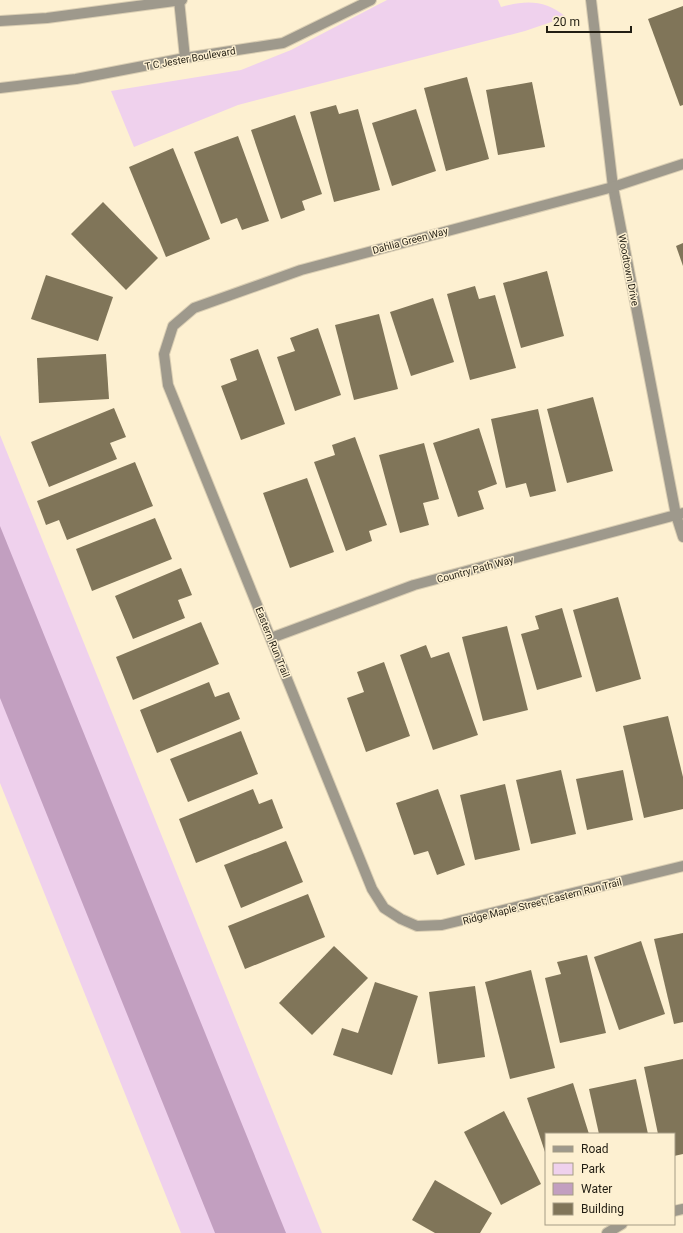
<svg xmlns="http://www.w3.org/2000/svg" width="683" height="1233" font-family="Roboto,sans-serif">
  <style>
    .green { fill: #efd1ed }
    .water { fill: #c29fc0 }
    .building { fill: #807559 }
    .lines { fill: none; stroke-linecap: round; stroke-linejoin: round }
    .minor-casing { stroke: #daceb3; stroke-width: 12 }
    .minor { stroke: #9e998c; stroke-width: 10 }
    .labels { text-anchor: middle; stroke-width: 3; stroke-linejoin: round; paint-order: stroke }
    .street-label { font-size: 10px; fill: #221e13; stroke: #fdf0d1 }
  </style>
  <rect width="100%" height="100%" fill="#fdf0d1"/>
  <!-- green -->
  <g class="green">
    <path d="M 387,0 L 498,0 L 501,7 C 527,0 545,0 566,17 L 525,31 L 238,105 L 134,147 L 111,91 L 241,70 L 291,50 Z"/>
    <path d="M 0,435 L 322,1233 L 181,1233 L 0,783 Z"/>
  </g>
  <!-- water -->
  <path class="water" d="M 0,526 L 286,1233 L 215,1233 L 0,698 Z"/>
  <!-- building -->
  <g class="building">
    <path d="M 683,6 L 683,105 L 680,106 L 648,19 Z"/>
    <path d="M 467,77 L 489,159 L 446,171 L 424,88 Z"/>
    <path d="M 532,82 L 545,147 L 498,155 L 486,90 Z"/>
    <path d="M 336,105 L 339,114 L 358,109 L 380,190 L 334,202 L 310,112 Z"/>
    <path d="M 416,109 L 436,171 L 392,186 L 372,123 Z"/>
    <path d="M 295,115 L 322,194 L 302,201 L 305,210 L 281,219 L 251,130 Z"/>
    <path d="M 238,136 L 269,221 L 242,230 L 237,218 L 221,224 L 194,152 Z"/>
    <path d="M 173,148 L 210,239 L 166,257 L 129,167 Z"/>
    <path d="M 103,202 L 158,258 L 126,290 L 71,234 Z"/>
    <path d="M 683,243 L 683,266 L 676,246 Z"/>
    <path d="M 547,271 L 564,336 L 521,348 L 503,283 Z"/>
    <path d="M 46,275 L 113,297 L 98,341 L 31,319 Z"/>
    <path d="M 475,286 L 479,299 L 495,295 L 516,368 L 470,380 L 447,294 Z"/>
    <path d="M 433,298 L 454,362 L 411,376 L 390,312 Z"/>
    <path d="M 379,314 L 398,389 L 354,400 L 335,325 Z"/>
    <path d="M 318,328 L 341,395 L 295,411 L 277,357 L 295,351 L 290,338 Z"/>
    <path d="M 258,349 L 285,424 L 241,440 L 221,386 L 237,380 L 230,359 Z"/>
    <path d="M 106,354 L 109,399 L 39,403 L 37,358 Z"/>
    <path d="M 593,397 L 613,471 L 567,483 L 547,409 Z"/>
    <path d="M 114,408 L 126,437 L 110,443 L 117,459 L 49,487 L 31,442 Z"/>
    <path d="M 538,409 L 556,491 L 530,497 L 526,483 L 506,488 L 491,419 Z"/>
    <path d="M 479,428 L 497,484 L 478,491 L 484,509 L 458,517 L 433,443 Z"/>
    <path d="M 355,437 L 387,525 L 369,531 L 372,541 L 346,551 L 314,462 L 335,455 L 332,445 Z"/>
    <path d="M 424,443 L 439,499 L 423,503 L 429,525 L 400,533 L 379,455 Z"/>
    <path d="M 135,462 L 153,506 L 67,540 L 59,520 L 46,525 L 37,501 Z"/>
    <path d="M 307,478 L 334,552 L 290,568 L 263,493 Z"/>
    <path d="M 155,518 L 172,559 L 92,591 L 76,549 Z"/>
    <path d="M 181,568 L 192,595 L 178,600 L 185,618 L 133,639 L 115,596 Z"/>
    <path d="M 618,597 L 641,679 L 596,692 L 573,610 Z"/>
    <path d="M 562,608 L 582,677 L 537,690 L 521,634 L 539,629 L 535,616 Z"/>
    <path d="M 201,622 L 219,664 L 133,700 L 116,657 Z"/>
    <path d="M 507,626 L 528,710 L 483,721 L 462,637 Z"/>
    <path d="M 426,645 L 431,658 L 449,652 L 478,735 L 433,750 L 400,655 Z"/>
    <path d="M 384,662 L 410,736 L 366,752 L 347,698 L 364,692 L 357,672 Z"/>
    <path d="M 209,682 L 215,697 L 229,692 L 240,719 L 157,753 L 140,710 Z"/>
    <path d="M 668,716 L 683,777 L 683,809 L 644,818 L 623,726 Z"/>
    <path d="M 241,731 L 258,774 L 188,802 L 170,759 Z"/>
    <path d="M 561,770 L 576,834 L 531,844 L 516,780 Z"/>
    <path d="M 623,770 L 633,820 L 587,830 L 576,779 Z"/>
    <path d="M 505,784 L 520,850 L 475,860 L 460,795 Z"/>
    <path d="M 253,789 L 259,804 L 272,799 L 283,828 L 196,863 L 179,819 Z"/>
    <path d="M 438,789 L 465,865 L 437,875 L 428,851 L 414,855 L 396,803 Z"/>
    <path d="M 286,841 L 303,882 L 241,908 L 224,865 Z"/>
    <path d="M 308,894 L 325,937 L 245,969 L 228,926 Z"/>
    <path d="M 683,933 L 683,1022 L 674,1024 L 654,939 Z"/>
    <path d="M 641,941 L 665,1014 L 619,1030 L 594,957 Z"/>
    <path d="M 334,946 L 368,978 L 312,1035 L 279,1003 Z"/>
    <path d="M 587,955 L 606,1033 L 560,1043 L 545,978 L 561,974 L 557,962 Z"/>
    <path d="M 531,970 L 555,1068 L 510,1079 L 485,982 Z"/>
    <path d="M 375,982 L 418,996 L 392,1075 L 333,1055 L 342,1028 L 358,1033 Z"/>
    <path d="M 475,986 L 485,1057 L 438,1064 L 429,992 Z"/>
    <path d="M 683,1059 L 683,1154 L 674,1156 L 674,1134 L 658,1134 L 644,1067 Z"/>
    <path d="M 636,1079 L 648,1134 L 599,1134 L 589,1089 Z"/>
    <path d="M 573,1083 L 589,1134 L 546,1134 L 546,1155 L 527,1098 Z"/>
    <path d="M 504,1111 L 541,1184 L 501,1205 L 464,1132 Z"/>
    <path d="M 435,1180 L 492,1213 L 480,1233 L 435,1233 L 412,1220 Z"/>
  </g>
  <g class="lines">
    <defs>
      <g id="minor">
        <path d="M 179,0 L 185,58"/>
        <path d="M 591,0 L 613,187 L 676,515 L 683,537"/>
        <path d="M 0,21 L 47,18 L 182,0"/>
        <path d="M 0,88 L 76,79 L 185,58 L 283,43 L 371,0"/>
        <path d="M 683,164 L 613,187 L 301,270 L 194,308 L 173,326 L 164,354 L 168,385 L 372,889 L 384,908 L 401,919 L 417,926 L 442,925 L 683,866"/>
        <path d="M 271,638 L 414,585 L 683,513"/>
        <path d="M 674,1211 L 683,1209"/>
        <path d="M 607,1233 L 622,1224"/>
      </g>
    </defs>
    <!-- minor casing -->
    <use href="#minor" class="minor-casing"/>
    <!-- minor -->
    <use href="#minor" class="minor"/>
  </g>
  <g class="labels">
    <!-- street labels -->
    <g class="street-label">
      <text transform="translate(190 58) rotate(-10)" y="4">T C Jester Boulevard</text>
      <text transform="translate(410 240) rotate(-15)" y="4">Dahlia Green Way</text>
      <text transform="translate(629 270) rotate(79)" y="4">Woodtown Drive</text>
      <text transform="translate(475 569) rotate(-15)" y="4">Country Path Way</text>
      <text transform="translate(273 642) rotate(68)" y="4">Eastern Run Trail</text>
      <text transform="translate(542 901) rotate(-14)" y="4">Ridge Maple Street; Eastern Run Trail</text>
    </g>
  </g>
  <!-- legend -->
  <rect x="545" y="1133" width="130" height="92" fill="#fdf0d1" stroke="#a59c85"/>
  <rect x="553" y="1146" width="20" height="6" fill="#9e998c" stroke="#a59c85"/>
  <text x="581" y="1153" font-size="12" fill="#221e13">Road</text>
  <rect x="553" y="1163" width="20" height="12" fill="#efd1ed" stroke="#a59c85"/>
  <text x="581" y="1173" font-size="12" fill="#221e13">Park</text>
  <rect x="553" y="1183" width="20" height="12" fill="#c29fc0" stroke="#a59c85"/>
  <text x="581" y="1193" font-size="12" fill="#221e13">Water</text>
  <rect x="553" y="1203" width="20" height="12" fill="#807559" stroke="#a59c85"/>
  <text x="581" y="1213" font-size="12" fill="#221e13">Building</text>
  <!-- scale -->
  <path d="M547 26v6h84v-6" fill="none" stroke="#221e13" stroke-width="2"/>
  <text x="553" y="26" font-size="12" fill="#221e13" stroke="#fdf0d1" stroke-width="3" paint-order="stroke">20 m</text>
</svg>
